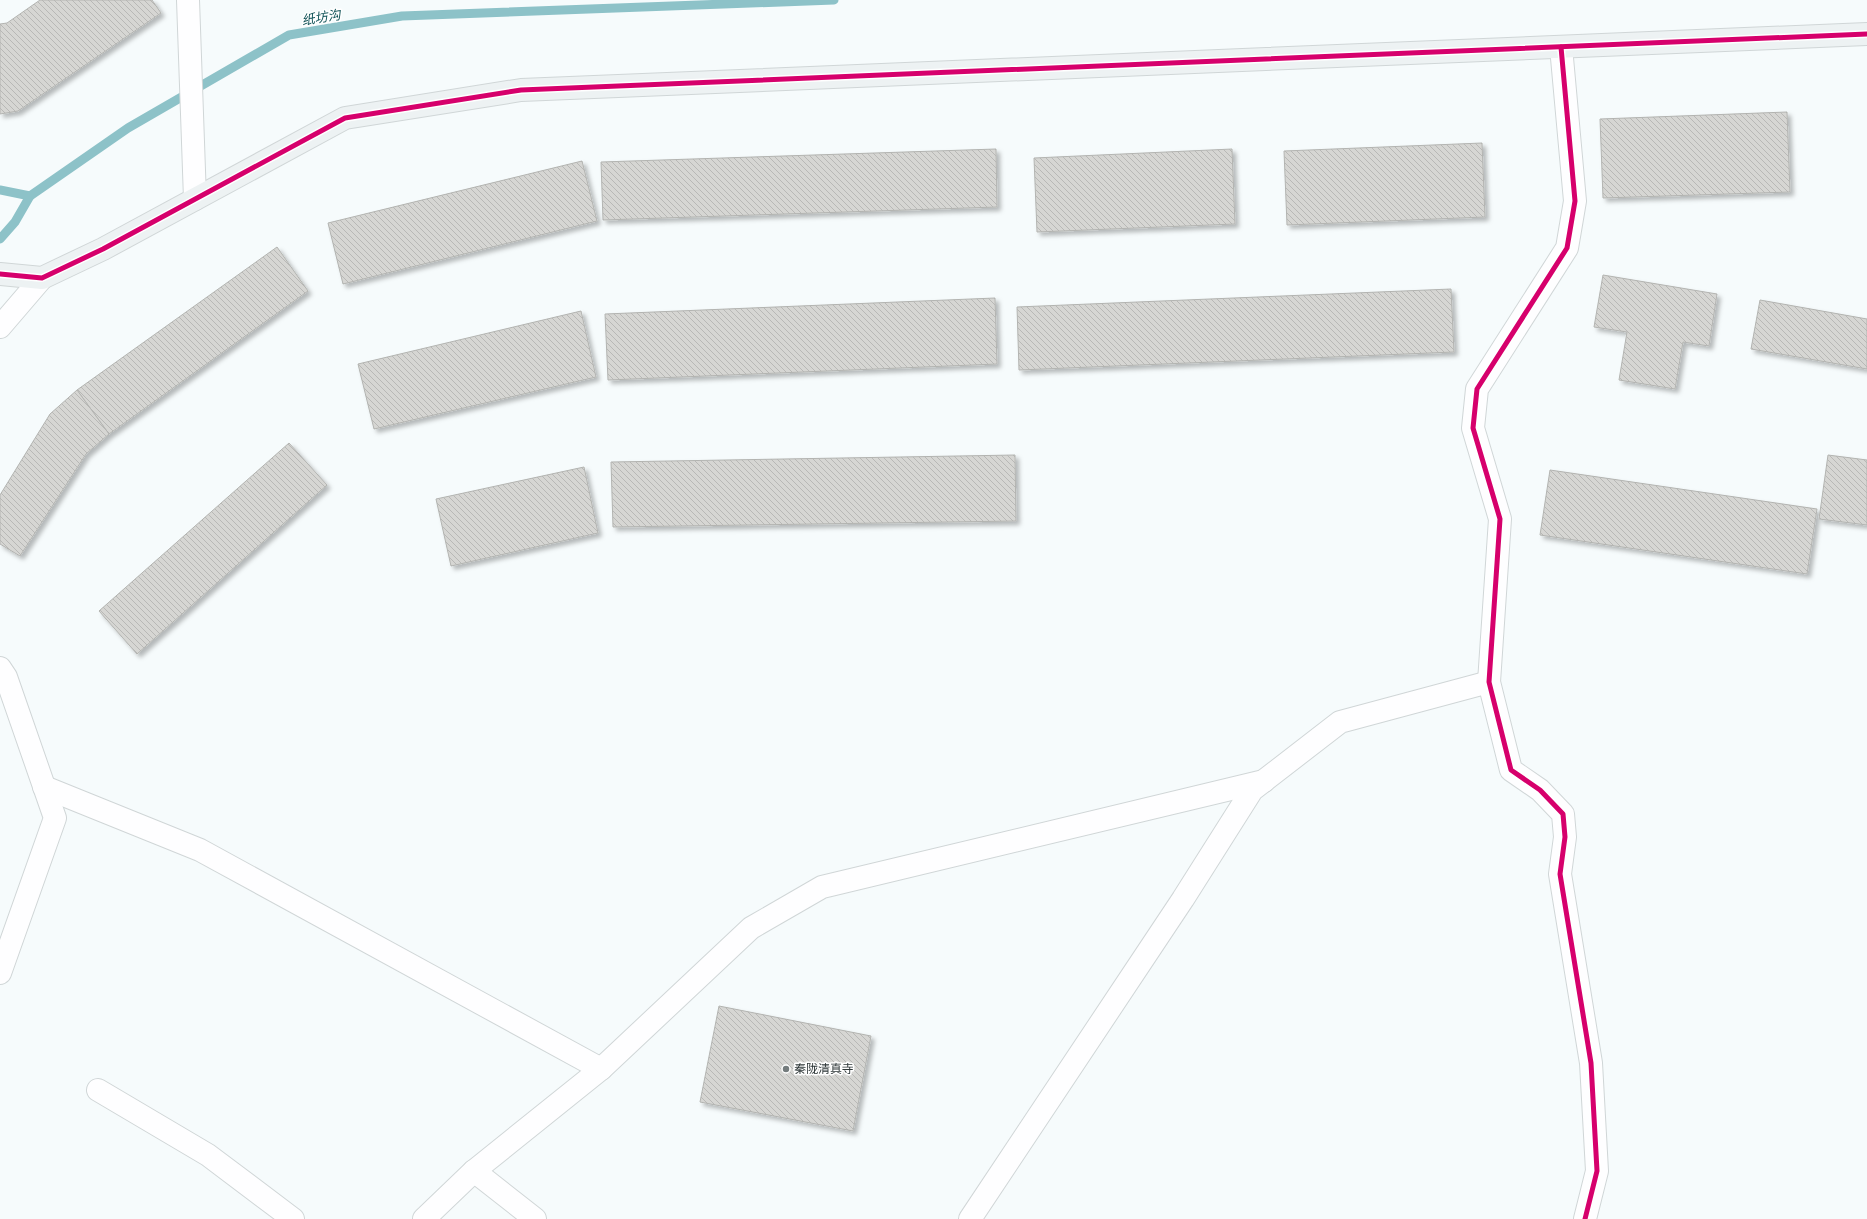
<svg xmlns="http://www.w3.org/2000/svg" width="1867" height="1219" font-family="Commissioner,'Noto Sans SC',sans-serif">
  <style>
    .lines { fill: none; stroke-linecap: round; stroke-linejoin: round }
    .stream { stroke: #8dc2c8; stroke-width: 9 }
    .building { fill: url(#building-back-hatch); stroke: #b3b4b1; filter: url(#shadow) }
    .street-casing { stroke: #d0d6d7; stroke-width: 24 }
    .secondary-casing { stroke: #d0d6d7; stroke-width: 24 }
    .street { stroke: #fefeff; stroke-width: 22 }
    .secondary { stroke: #edf2f3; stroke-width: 22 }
    .cycleway-casing { stroke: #fff; stroke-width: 8 }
    .cycleway { stroke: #d6006c; stroke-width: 5 }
    .poi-dot { fill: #747c7d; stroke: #fff; stroke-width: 1.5 }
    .labels { text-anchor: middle; stroke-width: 3; stroke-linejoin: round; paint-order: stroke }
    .poi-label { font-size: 12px; fill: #2e3738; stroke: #fff; text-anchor: start }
    .water-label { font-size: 13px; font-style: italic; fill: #0d5055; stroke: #fff }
  </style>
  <defs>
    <pattern id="building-back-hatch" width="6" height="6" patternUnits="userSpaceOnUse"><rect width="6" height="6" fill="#d6d6d3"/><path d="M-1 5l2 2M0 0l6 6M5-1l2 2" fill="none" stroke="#b8b8b6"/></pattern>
    <filter id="shadow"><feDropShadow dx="3.5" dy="3.5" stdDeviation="2" flood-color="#0004"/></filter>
  </defs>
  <rect width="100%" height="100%" fill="#f6fbfc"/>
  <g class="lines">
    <!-- stream -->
    <g class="stream">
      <path d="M 0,190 L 30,196"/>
      <path d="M 0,239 L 15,222 L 30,196 L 128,128 L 289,35 L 402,16 L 834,0"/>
    </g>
  </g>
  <!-- building -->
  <g class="building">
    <path d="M 40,0 L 152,0 L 161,13 L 18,111 L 0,114 L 0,24 L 7,23 Z"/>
    <path d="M 1787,112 L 1790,192 L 1603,198 L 1600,119 Z"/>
    <path d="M 1482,143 L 1485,217 L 1287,225 L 1284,151 Z"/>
    <path d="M 996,149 L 997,207 L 603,220 L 601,162 Z"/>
    <path d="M 1232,149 L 1235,224 L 1037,232 L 1034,158 Z"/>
    <path d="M 582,161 L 597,221 L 343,284 L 328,223 Z"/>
    <path d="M 277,247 L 308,291 L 109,434 L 77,390 Z"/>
    <path d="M 1603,275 L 1717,294 L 1709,346 L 1683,342 L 1675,389 L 1619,380 L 1627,332 L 1594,327 Z"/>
    <path d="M 1451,289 L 1454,352 L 1019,370 L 1017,307 Z"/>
    <path d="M 995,298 L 997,364 L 608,380 L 605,314 Z"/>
    <path d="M 1760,300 L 1867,319 L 1867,369 L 1751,349 Z"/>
    <path d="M 581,311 L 596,377 L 374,429 L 358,364 Z"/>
    <path d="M 77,390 L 109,434 L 86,454 L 20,556 L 0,544 L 0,495 L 50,414 Z"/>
    <path d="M 289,443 L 327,485 L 137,654 L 99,611 Z"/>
    <path d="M 1015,455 L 1016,521 L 613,527 L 611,462 Z"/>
    <path d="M 1828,455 L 1867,460 L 1867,525 L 1819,519 Z"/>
    <path d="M 584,467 L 598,533 L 451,566 L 436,499 Z"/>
    <path d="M 1550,470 L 1817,509 L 1807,574 L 1540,535 Z"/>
    <path d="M 719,1006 L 871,1036 L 853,1131 L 700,1102 Z"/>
  </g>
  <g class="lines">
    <defs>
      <g id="street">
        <path d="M 188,0 L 195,199"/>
        <path d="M 1561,47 L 1575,201 L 1567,248 L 1477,389 L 1473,428 L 1500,519 L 1489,682 L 1511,770 L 1540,790 L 1563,814 L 1565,837 L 1560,874 L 1591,1063 L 1597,1171 L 1585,1219"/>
        <path d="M 0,327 L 42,278"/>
        <path d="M 0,668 L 6,677 L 55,818 L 0,973"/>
        <path d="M 44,787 L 200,850 L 601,1069"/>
        <path d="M 98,1090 L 208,1155 L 293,1219"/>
        <path d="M 474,1171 L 535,1219"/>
        <path d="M 424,1219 L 474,1171 L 601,1069 L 751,928 L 822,887 L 1264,781"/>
        <path d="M 970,1219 L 1183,899 L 1252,790 L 1340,722 L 1489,682"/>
      </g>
      <path id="secondary" d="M 0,274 L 42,278 L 103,249 L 345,118 L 521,90 L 1867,34"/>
    </defs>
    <!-- street casing -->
    <use href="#street" class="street-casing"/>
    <!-- secondary casing -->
    <use href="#secondary" class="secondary-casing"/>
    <!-- street -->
    <use href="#street" class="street"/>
    <!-- secondary -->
    <use href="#secondary" class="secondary"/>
    <defs>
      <g id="cycleway">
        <path d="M 1561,47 L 1575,201 L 1567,248 L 1477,389 L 1473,428 L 1500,519 L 1489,682 L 1511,770 L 1540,790 L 1563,814 L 1565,837 L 1560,874 L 1591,1063 L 1597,1171 L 1585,1219"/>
        <path d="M 0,274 L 42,278 L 103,249 L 345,118 L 521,90 L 1867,34"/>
      </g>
    </defs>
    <!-- cycleway casing -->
    <use href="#cycleway" class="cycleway-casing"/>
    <!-- cycleway -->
    <use href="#cycleway" class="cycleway"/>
  </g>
  <!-- markers -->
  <circle class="poi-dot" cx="786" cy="1069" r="4"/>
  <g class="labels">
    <!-- poi labels -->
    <g class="poi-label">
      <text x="794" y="1073">秦陇清真寺</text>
    </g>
    <!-- water labels -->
    <g class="water-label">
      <text transform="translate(321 17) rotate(-9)" y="5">纸坊沟</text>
    </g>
  </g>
</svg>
